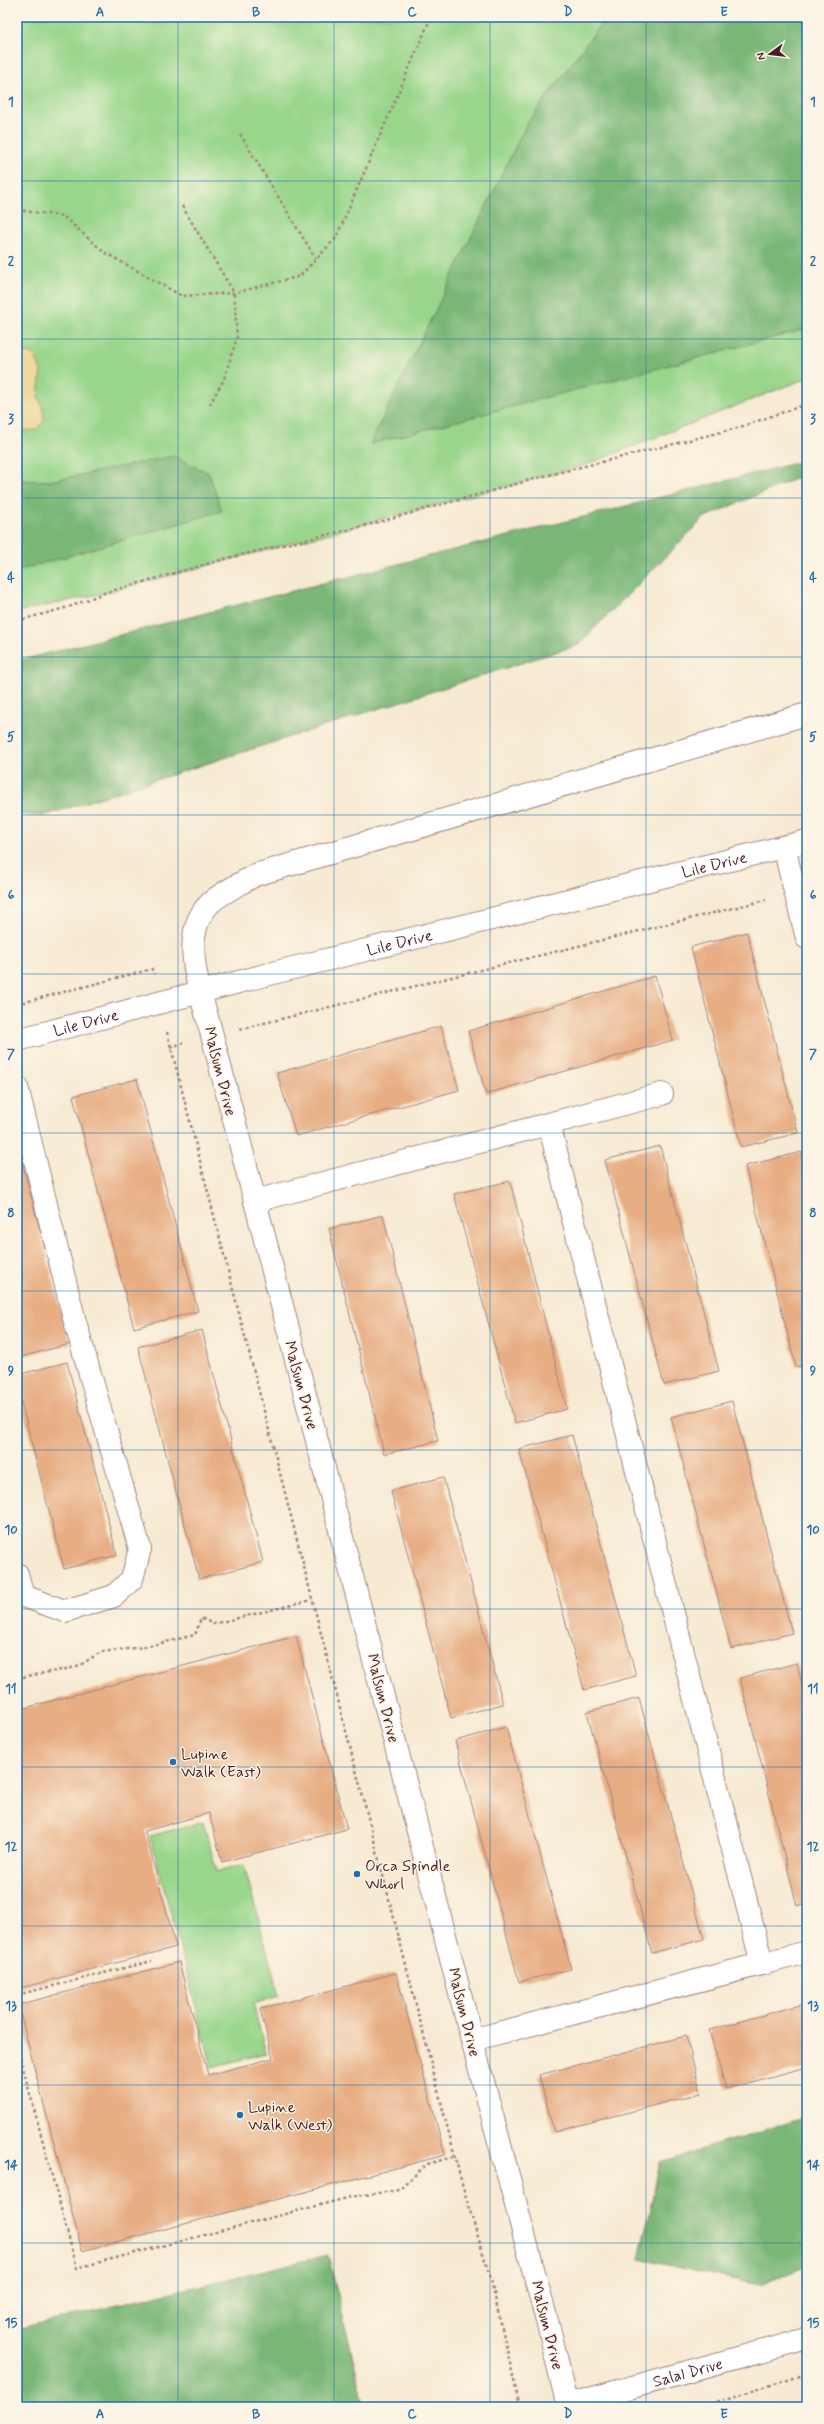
<svg xmlns="http://www.w3.org/2000/svg" width="824" height="2424" font-family="Mynerve,sans-serif">
  <style>
    .green { fill: #99d68b; stroke: #727a5b }
    .forest { fill: #7ab777; stroke: #626b51 }
    .sand { fill: #eeda9e; stroke: #9c7c64 }
    .building { fill: #e7ae84 }
    .lines { fill: none; stroke-linecap: round; stroke-linejoin: round }
    .minor-casing { stroke: #a0847f; stroke-width: 24 }
    .path { stroke: #a0847f; stroke-width: 2.5; stroke-dasharray: 3 3; stroke-linecap: butt }
    .minor { stroke: #fff; stroke-width: 22 }
    .grid { fill: none; stroke: #1f6fb2; stroke-width: 1; stroke-opacity: 0.55 }
    .poi-dot { fill: #1f6fb2; stroke: #fcf5e5; stroke-width: 1.5 }
    .labels { text-anchor: middle; stroke-width: 3; stroke-linejoin: round; paint-order: stroke }
    .street-label { font-size: 16px; fill: #4a1f2b; stroke: #fcf5e5 }
    .poi-label { font-size: 16px; fill: #4a1f2b; stroke: #fcf5e5; text-anchor: start }
    .neatline { fill: none; stroke: #1f6fb2; stroke-width: 1.5 }
    .grid-label { font-size: 13px; text-anchor: middle; font-weight: bold; fill: #1f6fb2 }
  </style>
  <rect width="100%" height="100%" fill="#fcf5e5"/>
  <filter id="ink" filterUnits="userSpaceOnUse"><feTurbulence type="fractalNoise" baseFrequency=".025" numOctaves="2"/><feDisplacementMap in="SourceGraphic" scale="8" xChannelSelector="R" yChannelSelector="G"/><feConvolveMatrix kernelMatrix="1 2 1 2 8 2 1 2 1" color-interpolation-filters="sRGB"/></filter>
  <filter id="wash" filterUnits="userSpaceOnUse"><feTurbulence type="fractalNoise" baseFrequency=".012" numOctaves="4" result="noise"/><feDisplacementMap in="SourceGraphic" scale="16" xChannelSelector="R" yChannelSelector="G"/><feGaussianBlur stdDeviation="0.9" result="paint"/><feColorMatrix in="noise" values="0 0 0 0 0 0 0 0 0 0 0 0 0 0 0 0 0 1.4 0 .05"/><feComposite in="paint" operator="in"/></filter>
  <g filter="url(#wash)">
    <rect width="100%" height="100%" fill="#f7ead3"/>
    <!-- green -->
    <g class="green">
      <path d="M 17,17 L 807,17 L 807,378 L 583,466 L 104,593 L 17,612 Z"/>
      <path d="M 203,1822 L 217,1872 L 244,1865 L 279,1996 L 253,2004 L 266,2053 L 212,2067 L 150,1836 Z"/>
    </g>
    <!-- forest -->
    <g class="forest">
      <path d="M 606,17 L 807,17 L 807,329 L 370,444 L 526,125 Z"/>
      <path d="M 174,456 L 209,473 L 222,511 L 17,571 L 17,480 L 50,481 Z"/>
      <path d="M 807,460 L 807,474 L 705,517 L 578,645 L 43,816 L 17,814 L 17,661 Z"/>
      <path d="M 807,2117 L 807,2266 L 760,2285 L 639,2259 L 660,2162 Z"/>
      <path d="M 328,2255 L 365,2407 L 17,2407 L 17,2329 Z"/>
    </g>
    <!-- sand -->
    <path class="sand" d="M 21,353 L 34,354 L 41,370 L 38,397 L 43,407 L 44,421 L 36,430 L 17,431 L 17,356 Z"/>
    <g id="blocks">
      <!-- building -->
      <g class="building">
        <path d="M 747,932 L 798,1133 L 741,1147 L 691,947 Z"/>
        <path d="M 655,976 L 673,1040 L 486,1094 L 468,1031 Z"/>
        <path d="M 441,1026 L 459,1090 L 296,1136 L 277,1073 Z"/>
        <path d="M 137,1079 L 198,1311 L 134,1328 L 73,1096 Z"/>
        <path d="M 17,1143 L 70,1344 L 17,1358 Z"/>
        <path d="M 660,1146 L 719,1371 L 664,1385 L 605,1160 Z"/>
        <path d="M 802,1152 L 807,1174 L 807,1364 L 796,1367 L 745,1166 Z"/>
        <path d="M 510,1181 L 567,1409 L 515,1423 L 454,1194 Z"/>
        <path d="M 383,1215 L 438,1441 L 384,1454 L 329,1229 Z"/>
        <path d="M 202,1330 L 263,1562 L 199,1579 L 138,1347 Z"/>
        <path d="M 67,1362 L 117,1555 L 64,1569 L 17,1386 L 17,1375 Z"/>
        <path d="M 732,1401 L 792,1633 L 731,1649 L 671,1417 Z"/>
        <path d="M 572,1435 L 636,1676 L 584,1690 L 519,1449 Z"/>
        <path d="M 443,1477 L 503,1704 L 451,1718 L 391,1491 Z"/>
        <path d="M 296,1636 L 347,1829 L 222,1862 L 209,1813 L 145,1831 L 176,1947 L 17,1989 L 17,1710 Z"/>
        <path d="M 797,1663 L 807,1705 L 807,1903 L 797,1906 L 740,1678 Z"/>
        <path d="M 639,1698 L 704,1939 L 652,1953 L 587,1712 Z"/>
        <path d="M 506,1727 L 571,1969 L 519,1982 L 455,1741 Z"/>
        <path d="M 179,1962 L 208,2075 L 273,2058 L 260,2009 L 396,1973 L 445,2155 L 82,2251 L 18,2005 Z"/>
        <path d="M 807,2003 L 807,2067 L 726,2089 L 709,2030 Z"/>
        <path d="M 686,2036 L 701,2093 L 554,2132 L 539,2075 Z"/>
      </g>
    </g>
  </g>
  <g filter="url(#ink)">
    <use href="#blocks" fill-opacity="0" stroke="#a0847f" stroke-width="1"/>
    <g class="lines">
      <defs>
        <g id="minor">
          <path d="M 784,848 L 807,938"/>
          <path id="s1" d="M 17,1040 L 273,973 L 807,841"/>
          <path d="M 17,1087 L 74,1318 L 140,1549 L 132,1579 L 114,1596 L 65,1611 L 23,1596 L 17,1574"/>
          <path d="M 549,1124 L 762,1964"/>
          <path d="M 255,1201 L 662,1094"/>
          <path d="M 472,2040 L 807,1952"/>
          <path id="s2" d="M 567,2405 L 807,2339"/>
          <path d="M 568,2407 L 551,2336 L 472,2040 L 212,1035 C 202,995 174,930 215,899 C 227,890 242,883 255,875 L 807,714"/>
        </g>
      </defs>
      <!-- minor casing -->
      <use href="#minor" class="minor-casing"/>
      <!-- path -->
      <g class="path">
        <path d="M 240,134 L 316,259"/>
        <path d="M 182,206 L 234,293 L 237,337 L 224,379 L 210,404"/>
        <path d="M 17,210 L 63,216 L 104,252 L 182,296 L 234,293 L 300,276 L 336,238 L 431,17"/>
        <path d="M 17,621 L 69,607 L 104,593 L 228,558 L 364,526 L 545,476 L 682,442 L 737,428 L 807,404"/>
        <path d="M 17,1004 L 152,969 L 154,974"/>
        <path d="M 240,1029 L 766,900"/>
        <path d="M 167,1032 L 462,2184 L 491,2280 L 520,2407"/>
        <path d="M 170,1047 L 183,1043"/>
        <path d="M 17,1678 L 77,1667 L 101,1652 L 144,1647 L 195,1635 L 201,1618 L 213,1624 L 312,1600"/>
        <path d="M 17,1995 L 152,1961"/>
        <path d="M 17,2046 L 77,2268 L 351,2197 L 399,2190 L 427,2164 L 456,2156"/>
        <path d="M 700,2407 L 807,2374"/>
      </g>
      <!-- minor -->
      <use href="#minor" class="minor"/>
    </g>
  </g>
  <!-- grid -->
  <path class="grid" d="M 178,17 L 178,2407M 334,17 L 334,2407M 490,17 L 490,2407M 646,17 L 646,2407M 17,181 L 807,181M 17,339 L 807,339M 17,498 L 807,498M 17,657 L 807,657M 17,815 L 807,815M 17,974 L 807,974M 17,1133 L 807,1133M 17,1291 L 807,1291M 17,1450 L 807,1450M 17,1609 L 807,1609M 17,1767 L 807,1767M 17,1926 L 807,1926M 17,2085 L 807,2085M 17,2243 L 807,2243"/>
  <!-- markers -->
  <g class="poi-dot">
    <circle cx="173" cy="1762" r="4"/>
    <circle cx="357" cy="1874" r="4"/>
    <circle cx="240" cy="2115" r="4"/>
  </g>
  <g class="labels">
    <!-- street labels -->
    <g class="street-label">
      <text dy="6" stroke="none"><textPath href="#s1" startOffset="719">Lile Drive</textPath></text>
      <text dy="6" stroke="none"><textPath href="#s1" startOffset="395">Lile Drive</textPath></text>
      <text dy="6" stroke="none"><textPath href="#s1" startOffset="71">Lile Drive</textPath></text>
      <text transform="translate(221 1071) rotate(76)" y="6">Malsum Drive</text>
      <text transform="translate(302 1385) rotate(75)" y="6">Malsum Drive</text>
      <text transform="translate(384 1698) rotate(76)" y="6">Malsum Drive</text>
      <text transform="translate(465 2012) rotate(76)" y="6">Malsum Drive</text>
      <text transform="translate(548 2325) rotate(76)" y="6">Malsum Drive</text>
      <text dy="6" stroke="none"><textPath href="#s2" startOffset="125">Salal Drive</textPath></text>
    </g>
    <!-- poi labels -->
    <g class="poi-label">
      <text x="181" y="1759">Lupine<tspan x="181" dy="18">Walk (East)</tspan></text>
      <text x="365" y="1871">Orca Spindle<tspan x="365" dy="18">Whorl</tspan></text>
      <text x="248" y="2112">Lupine<tspan x="248" dy="18">Walk (West)</tspan></text>
    </g>
  </g>
  <!-- margin -->
  <rect width="824" height="2424" fill="none" stroke="#fcf5e5" stroke-width="44"/>
  <!-- north arrow -->
  <g transform="translate(770 54) rotate(255)" stroke="#fcf5e5" stroke-width="3" paint-order="stroke">
  <path d="M0-3L7 15L0 10L-7 15Z" fill="#4a1f2b"/>
  <text y="-6" font-size="11" font-weight="bold" text-anchor="middle" fill="#4a1f2b">N</text>
  </g>
  <rect x="22" y="22" width="780" height="2380" class="neatline"/>
  <g class="grid-label">
    <text x="100" y="16">A</text>
    <text x="256" y="16">B</text>
    <text x="412" y="16">C</text>
    <text x="568" y="16">D</text>
    <text x="724" y="16">E</text>
    <text x="11" y="106">1</text>
    <text x="813" y="106">1</text>
    <text x="11" y="265">2</text>
    <text x="813" y="265">2</text>
    <text x="11" y="423">3</text>
    <text x="813" y="423">3</text>
    <text x="11" y="582">4</text>
    <text x="813" y="582">4</text>
    <text x="11" y="741">5</text>
    <text x="813" y="741">5</text>
    <text x="11" y="899">6</text>
    <text x="813" y="899">6</text>
    <text x="11" y="1058">7</text>
    <text x="813" y="1058">7</text>
    <text x="11" y="1217">8</text>
    <text x="813" y="1217">8</text>
    <text x="11" y="1375">9</text>
    <text x="813" y="1375">9</text>
    <text x="11" y="1534">10</text>
    <text x="813" y="1534">10</text>
    <text x="11" y="1693">11</text>
    <text x="813" y="1693">11</text>
    <text x="11" y="1851">12</text>
    <text x="813" y="1851">12</text>
    <text x="11" y="2010">13</text>
    <text x="813" y="2010">13</text>
    <text x="11" y="2169">14</text>
    <text x="813" y="2169">14</text>
    <text x="11" y="2327">15</text>
    <text x="813" y="2327">15</text>
    <text x="100" y="2418">A</text>
    <text x="256" y="2418">B</text>
    <text x="412" y="2418">C</text>
    <text x="568" y="2418">D</text>
    <text x="724" y="2418">E</text>
  </g>
</svg>
